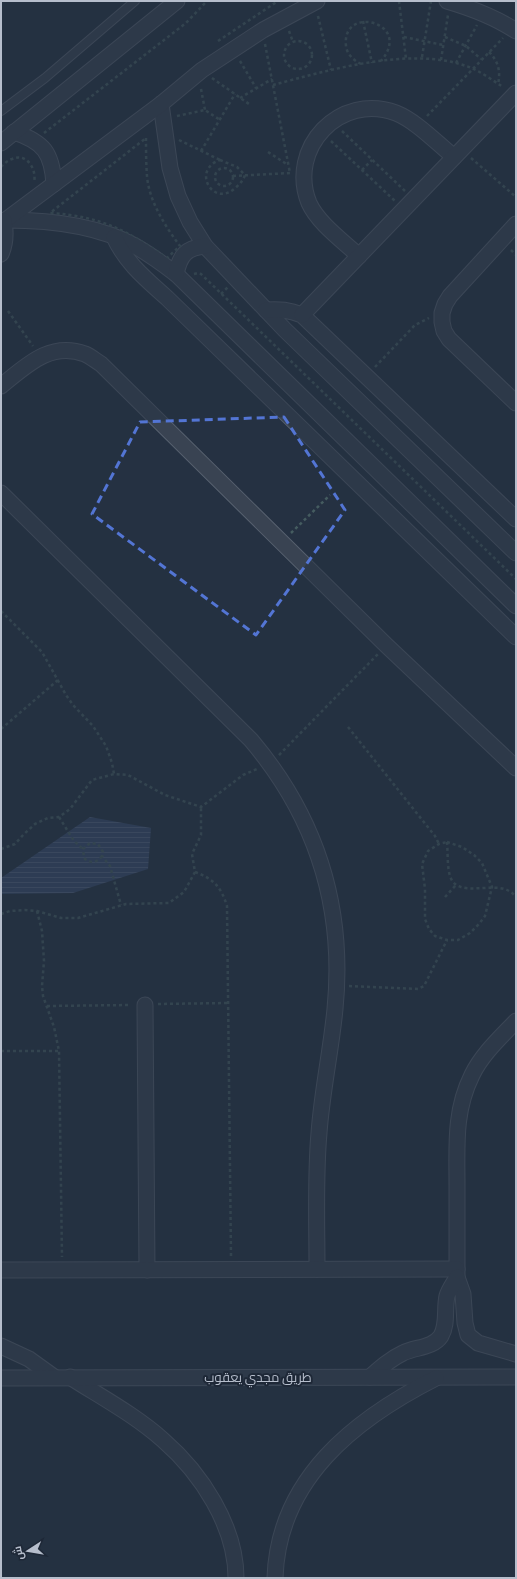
<svg xmlns="http://www.w3.org/2000/svg" width="517" height="1579" font-family="'Source Sans 3',Cairo,sans-serif">
  <style>
    .water { fill: url(#water-rules) }
    .lines { fill: none; stroke-linecap: round; stroke-linejoin: round }
    .service-casing { stroke: #57616f; stroke-width: 10 }
    .minor-casing { stroke: #57616f; stroke-width: 17 }
    .path { stroke: #455c60; stroke-width: 2.5; stroke-dasharray: 3 3; stroke-linecap: butt }
    .service { stroke: #394352; stroke-width: 8 }
    .minor { stroke: #394352; stroke-width: 15 }
    .marked { fill: none; stroke: #5375d4; stroke-width: 3; stroke-dasharray: 8 5; stroke-linejoin: round }
    .labels { text-anchor: middle; stroke-width: 4; stroke-linejoin: round; paint-order: stroke }
    .street-label { font-size: 13px; fill: #b6becc; stroke: #1e2837 }
  </style>
  <defs>
    <pattern id="water-rules" width="6" height="5" patternUnits="userSpaceOnUse"><rect width="6" height="5" fill="#384b6a"/><path d="M0 2.5h6" fill="none" stroke="#53637e"/></pattern>
  </defs>
  <rect width="100%" height="100%" fill="#253142"/>
  <!-- water -->
  <path class="water" d="M 90,817 L 151,828 L 148,869 L 73,893 L 1,894 L 1,878 Z"/>
  <g class="lines">
    <defs>
      <path id="service" d="M 1,111 L 45,78 L 135,1"/>
      <g id="minor">
        <path d="M 447,1 C 471,8 495,17 516,31"/>
        <path d="M 161,104 L 170,168 L 178,196 L 190,222 L 205,246 L 285,330 L 516,553"/>
        <path d="M 14,132 C 44,142 52,153 54,184"/>
        <path d="M 1,143 L 177,1"/>
        <path d="M 6,220 C 49,220 97,225 135,246 C 149,254 163,264 176,274 L 516,606"/>
        <path d="M 3,222 L 161,104 L 202,70 L 263,30 L 317,1"/>
        <path d="M 516,224 L 450,296 L 445,304 L 442,313 L 442,322 L 444,331 L 449,339 L 516,403"/>
        <path d="M 114,237 C 126,263 146,279 167,298 L 516,637"/>
        <path d="M 1,254 C 6,243 6,233 4,221"/>
        <path d="M 359,256 C 343,241 318,223 309,203 C 287,148 340,92 396,113 C 416,121 437,143 454,157"/>
        <path d="M 176,274 C 180,255 186,248 205,246"/>
        <path d="M 266,310 C 280,309 289,310 302,315 L 516,519"/>
        <path d="M 302,315 L 516,93"/>
        <path d="M 1,386 C 26,366 50,341 85,354 C 90,356 96,361 101,364 L 386,645 L 516,768"/>
        <path d="M 1,493 L 251,740 C 317,818 345,907 335,1009 C 331,1051 322,1091 319,1133 C 315,1178 317,1224 317,1269"/>
        <path d="M 145,1005 L 147,1270"/>
        <path d="M 516,1021 C 501,1037 482,1054 472,1075 C 454,1111 457,1146 457,1185 C 457,1216 457,1246 457,1277 L 463,1294 L 465,1323 L 468,1335 L 478,1343 L 516,1354"/>
        <path d="M 1,1270 L 457,1269"/>
        <path d="M 1,1346 L 29,1359 L 54,1377"/>
        <path d="M 70,1377 C 101,1397 135,1415 163,1440 C 201,1473 236,1526 236,1578"/>
        <path d="M 370,1377 C 380,1368 390,1359 403,1353 C 415,1347 433,1348 441,1336 C 448,1324 444,1309 447,1296 C 449,1289 454,1283 457,1277"/>
        <path d="M 1,1378 L 516,1377"/>
        <path d="M 275,1578 C 278,1479 355,1419 436,1378"/>
      </g>
    </defs>
    <!-- service casing -->
    <use href="#service" class="service-casing"/>
    <!-- minor casing -->
    <use href="#minor" class="minor-casing"/>
    <!-- path -->
    <g class="path">
      <path d="M 399,1 L 406,59"/>
      <path d="M 318,16 L 331,70"/>
      <path d="M 363,21 L 372,63"/>
      <path d="M 289,31 L 293,42"/>
      <path d="M 404,37 L 443,45"/>
      <path d="M 445,37 L 466,46 L 481,59"/>
      <circle cx="298" cy="55" r="14"/>
      <path d="M 218,41 L 278,1"/>
      <path d="M 265,44 L 290,173"/>
      <path d="M 489,52 C 498,61 501,71 498,84"/>
      <path d="M 422,57 L 431,1"/>
      <path d="M 441,60 L 448,15"/>
      <path d="M 240,61 L 256,88"/>
      <path d="M 456,63 L 477,25"/>
      <path d="M 361,64 C 353,60 347,54 346,46 C 341,4 414,22 381,61"/>
      <path d="M 212,78 L 249,104"/>
      <path d="M 273,85 C 329,70 410,46 466,66 C 479,70 492,80 503,87"/>
      <path d="M 201,89 L 205,110"/>
      <path d="M 240,98 L 272,79"/>
      <path d="M 177,116 L 205,110 L 220,120"/>
      <path d="M 427,116 L 503,38"/>
      <path d="M 342,131 L 405,191"/>
      <path d="M 44,133 L 186,23 L 207,1"/>
      <path d="M 146,138 C 146,150 146,163 147,176 C 149,201 165,226 180,246 L 167,258 C 126,230 100,216 50,213 Z"/>
      <path d="M 179,140 L 220,160"/>
      <path d="M 331,141 L 395,201"/>
      <path d="M 201,151 L 235,94"/>
      <path d="M 268,152 L 288,165"/>
      <path d="M 471,158 L 516,197"/>
      <path d="M 220,160 L 237,167 L 245,175 C 243,181 239,185 234,189 C 213,207 191,170 220,160 Z"/>
      <path d="M 1,167 C 4,164 8,160 12,159 C 27,152 37,170 34,182"/>
      <circle cx="224" cy="177" r="9"/>
      <path d="M 362,170 L 372,160"/>
      <path d="M 233,176 L 290,173"/>
      <path d="M 511,250 L 516,255"/>
      <path d="M 194,274 L 198,273 L 201,274 L 516,579"/>
      <path d="M 221,294 L 228,287"/>
      <path d="M 8,311 L 33,346"/>
      <path d="M 375,367 L 415,325 L 429,318"/>
      <path d="M 291,533 L 330,495"/>
      <path d="M 1,611 L 42,652 L 66,695 L 73,705 L 93,726 L 106,746 L 112,763 L 114,774"/>
      <path d="M 348,727 L 435,836 L 439,844"/>
      <path d="M 1,729 L 58,680"/>
      <path d="M 279,755 L 378,654"/>
      <path d="M 59,817 L 74,841 L 83,849"/>
      <path d="M 447,842 L 462,847 L 474,855 L 482,863 L 492,887 L 485,916 L 479,924 L 470,933 L 458,940 L 447,940 L 435,936 L 429,929 L 425,919 L 425,889 L 422,864 L 428,851 L 439,844 Z"/>
      <path d="M 447,842 C 448,853 447,866 450,876 C 457,899 492,881 509,891 C 512,892 514,895 516,897"/>
      <path d="M 1,849 L 15,844 L 24,834 L 35,824 L 48,818 L 59,817 L 70,809 L 92,780 L 114,774 L 128,775 L 165,795 L 201,807 L 243,775 L 257,769"/>
      <path d="M 102,856 C 97,863 90,864 84,858 L 83,849 L 90,843 L 98,844 L 103,852 L 102,856 L 110,866 L 121,905"/>
      <path d="M 195,872 C 214,879 221,887 227,906 L 231,1256"/>
      <path d="M 445,897 L 456,885"/>
      <path d="M 37,911 L 42,931 L 44,961 L 42,986 L 43,996 L 54,1027 L 59,1051 L 62,1257"/>
      <path d="M 1,914 L 10,911 L 25,910 L 37,911 L 61,918 L 78,918 L 126,904 L 169,903 L 184,892 L 195,872 L 192,854 L 201,835 L 201,807"/>
      <path d="M 349,986 L 418,989 L 424,986 L 447,940"/>
      <path d="M 158,1004 L 228,1003"/>
      <path d="M 47,1006 L 131,1005"/>
      <path d="M 1,1051 L 59,1051"/>
    </g>
    <!-- service -->
    <use href="#service" class="service"/>
    <!-- minor -->
    <use href="#minor" class="minor"/>
  </g>
  <!-- marked area -->
  <path d="M0 0H517V1579H0ZM 284,417 L 345,510 L 256,635 L 92,514 L 140,422 Z" fill="#253142" fill-opacity=".55" fill-rule="evenodd"/>
  <path class="marked" d="M 284,417 L 345,510 L 256,635 L 92,514 L 140,422 Z"/>
  <g class="labels">
    <!-- street labels -->
    <g class="street-label">
      <text x="258" y="1382">طريق مجدي يعقوب</text>
    </g>
  </g>
  <!-- border -->
  <rect width="517" height="1579" fill="none" stroke="#b6becc" stroke-width="4"/>
  <!-- north arrow -->
  <g transform="translate(28 1551) rotate(258)" stroke="#1e2837" stroke-width="3" paint-order="stroke">
  <path d="M0-3L7 15L0 10L-7 15Z" fill="#b6becc"/>
  <text y="-6" font-size="11" font-weight="bold" text-anchor="middle" fill="#b6becc">ش</text>
  </g>
</svg>
